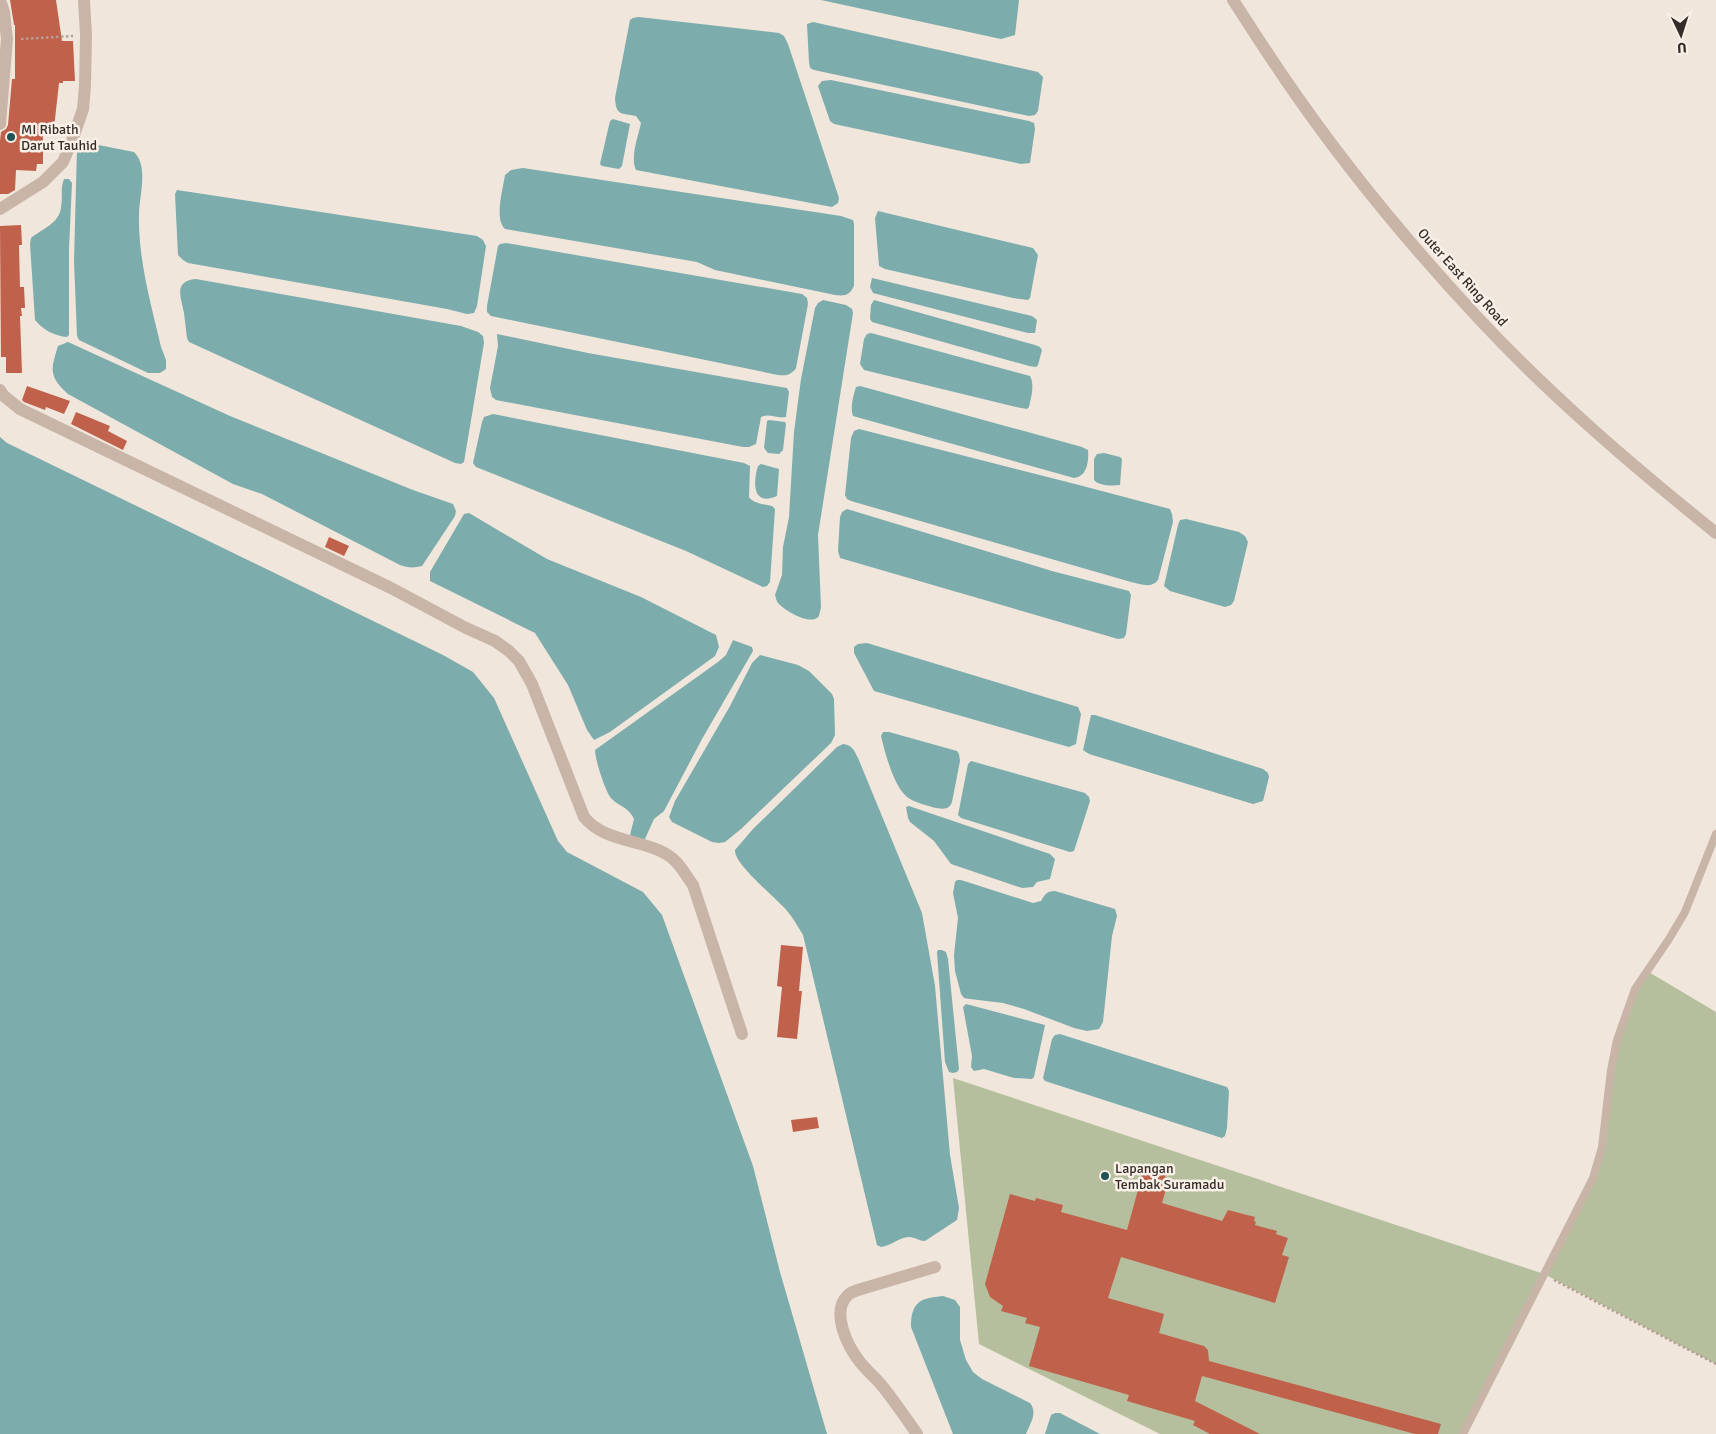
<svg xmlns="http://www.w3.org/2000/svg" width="1716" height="1434" font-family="Signika,sans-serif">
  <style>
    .green { fill: #b5bf9d }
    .water { fill: #7cacac }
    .building { fill: #c0614b }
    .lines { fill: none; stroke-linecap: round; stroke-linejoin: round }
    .path { stroke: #b49f93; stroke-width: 2.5; stroke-dasharray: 2.5 2.5; stroke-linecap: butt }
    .service { stroke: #c8b5a8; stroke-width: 8 }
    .minor { stroke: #c8b5a8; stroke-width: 12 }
    .poi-dot { fill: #205455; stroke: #f9f0e8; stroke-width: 2 }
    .labels { text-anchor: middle; stroke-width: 5; stroke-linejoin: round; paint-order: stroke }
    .poi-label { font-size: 14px; fill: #352c28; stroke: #f9f0e8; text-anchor: start }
    .street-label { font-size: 14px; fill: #352c28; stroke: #f9f0e8 }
  </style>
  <rect width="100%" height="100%" fill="#f1e6dc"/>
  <!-- green -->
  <path class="green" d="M 1647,971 L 1716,1012 L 1716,1364 L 1544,1274 L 1463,1434 L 1160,1434 L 979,1344 L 953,1078 L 1544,1274 L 1598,1164 L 1611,1070 L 1635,989 Z"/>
  <!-- water -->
  <g class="water">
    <path d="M 821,0 L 1019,0 L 1015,35 L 1001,39 Z"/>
    <path d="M 639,17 L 779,33 L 784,36 L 788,44 L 839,198 L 838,203 L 832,207 L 636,170 C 630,158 638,137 641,123 L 636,116 C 621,113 616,116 615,98 L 630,20 L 633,18 Z"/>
    <path d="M 813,22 L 1038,72 L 1043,77 L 1038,111 L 1035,115 L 1029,116 L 814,70 L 810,68 L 809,62 L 807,24 Z"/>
    <path d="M 831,80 L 1029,121 L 1034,123 L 1035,129 L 1030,163 L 1021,164 L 834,124 L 830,121 L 818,86 L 822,81 Z"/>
    <path d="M 613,119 L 630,124 L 622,166 L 619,169 L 602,166 L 600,164 L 610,121 Z"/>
    <path d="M 83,142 L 134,152 C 149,166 139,196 139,215 C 138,259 151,304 161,347 L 166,360 L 166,369 L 160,373 L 148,373 L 79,340 L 77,336 L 74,261 L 77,148 L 79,143 Z"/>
    <path d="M 523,168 L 841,216 L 853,220 L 854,224 L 854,286 C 849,296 845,296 835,295 L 715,270 L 697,262 L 505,229 C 494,219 503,189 505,175 L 511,170 Z"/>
    <path d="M 64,179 L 69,179 L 72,183 L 69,249 L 69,335 L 67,337 C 55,336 43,330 35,320 L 30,244 L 31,238 C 42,229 60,223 61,207 C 63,197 60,189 64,179 Z"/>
    <path d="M 177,190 L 477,236 L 483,240 L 486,246 L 477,306 L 474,313 L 467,314 L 447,309 L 188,263 L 183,260 L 178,255 L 175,194 Z"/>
    <path d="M 878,211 L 1033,248 L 1038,255 L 1030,298 L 1028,300 L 1013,298 L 885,269 L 879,266 L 875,218 Z"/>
    <path d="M 506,243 L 802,294 L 807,298 L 808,304 L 796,368 C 791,375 786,376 778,375 L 491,316 L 487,312 L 487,306 L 498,246 L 500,244 Z"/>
    <path d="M 872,278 L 1032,316 L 1037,320 L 1035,333 L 1028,333 L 873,293 L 870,287 Z"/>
    <path d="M 196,279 L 461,326 L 478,332 L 483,336 L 484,343 L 464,462 L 461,464 L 455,463 L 189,342 L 187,338 C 186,330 185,321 184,313 C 181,297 173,281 196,279 Z"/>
    <path d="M 823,300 L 846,305 L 852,309 L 853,313 L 818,535 L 821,608 C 821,608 819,615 819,616 C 811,627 784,610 778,603 C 776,600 776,598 775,595 L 782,575 L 783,547 L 789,517 L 794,432 L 801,379 L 815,308 L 818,303 Z"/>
    <path d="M 874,300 L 1035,345 L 1040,347 L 1042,350 L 1038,365 L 1036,367 L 1029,366 L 872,322 L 870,319 L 871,305 Z"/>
    <path d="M 871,333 L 1030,376 C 1035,385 1031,397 1029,407 L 1027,409 L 1016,407 L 864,370 L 860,364 L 864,339 L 867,334 Z"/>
    <path d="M 497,334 L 588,353 L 781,387 L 787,388 L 789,392 L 786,417 C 777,419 770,413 761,417 L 756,444 L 749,447 L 743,447 L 496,400 L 492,397 L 490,388 L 498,346 Z"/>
    <path d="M 68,342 L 230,416 L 413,490 L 453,504 L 456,511 L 455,516 L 422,566 C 414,568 408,568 400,565 L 262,494 L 233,484 L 68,394 C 48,376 51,369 58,346 Z"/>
    <path d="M 860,386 L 1082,447 L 1088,450 C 1089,461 1087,477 1074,478 L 853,416 C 850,408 853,396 856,387 Z"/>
    <path d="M 493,414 L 744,463 L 750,466 L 749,497 C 754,504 764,504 772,506 L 775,509 L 770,582 L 767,586 L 763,587 L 686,551 L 476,467 L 473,463 L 482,422 L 484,417 Z"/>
    <path d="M 769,420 L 785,422 L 786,424 L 783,450 L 779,454 L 768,453 L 764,448 L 767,421 Z"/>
    <path d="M 859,429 L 1079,485 L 1170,509 L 1172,514 L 1173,522 L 1158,580 C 1151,589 1141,584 1131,582 L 851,501 L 847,499 L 845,495 L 851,438 L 854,431 Z"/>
    <path d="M 0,437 L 7,443 L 443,655 L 473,672 L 494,698 L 558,841 L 567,852 L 643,892 L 662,915 L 753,1166 L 780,1272 L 827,1434 L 0,1434 Z"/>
    <path d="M 1104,453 L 1120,457 L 1122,459 L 1120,485 C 1112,486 1099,486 1094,480 L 1094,459 L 1097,454 Z"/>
    <path d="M 761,464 L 779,469 L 777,496 C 752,507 753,482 758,466 Z"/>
    <path d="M 847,509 L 1052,571 L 1129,591 L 1131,595 L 1126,634 L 1124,638 L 1118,639 L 840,558 L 838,551 L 840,517 L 842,512 Z"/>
    <path d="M 469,513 L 547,559 L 641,597 L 716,635 L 719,647 L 715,656 L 610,732 L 594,740 L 587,730 L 568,685 L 535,633 L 430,581 L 430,572 L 464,514 Z"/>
    <path d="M 1186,519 L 1239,532 L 1245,536 L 1248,542 L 1234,601 L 1231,605 L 1225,607 L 1170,591 L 1164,586 L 1178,525 L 1180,520 Z"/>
    <path d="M 733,640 L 752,647 L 753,651 L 702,739 L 664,811 L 654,819 L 644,841 L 630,835 L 634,819 C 628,806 619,807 611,798 C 605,791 595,759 595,750 L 718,662 L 726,655 Z"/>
    <path d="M 867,643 L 1078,707 L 1081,714 L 1076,744 L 1069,747 L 874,691 L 854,653 L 854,647 L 858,644 Z"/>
    <path d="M 760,655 L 798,665 L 809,671 L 832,694 L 834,699 L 835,735 L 831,743 L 741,829 L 725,842 L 719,843 L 712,842 L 672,822 L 669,817 L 675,801 L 730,706 L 752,663 Z"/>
    <path d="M 1091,715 L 1095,715 L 1263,769 L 1268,773 L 1269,777 L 1263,801 L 1253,804 L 1089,754 L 1083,750 Z"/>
    <path d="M 883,732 L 889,732 L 957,751 L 959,754 L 960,761 L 952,802 C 949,810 944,809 936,808 C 928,806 917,803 910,799 C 894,790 885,752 881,736 Z"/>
    <path d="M 843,744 C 852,745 854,750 858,758 L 922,913 L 935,986 L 950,1155 L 959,1208 L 957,1220 L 925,1241 C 919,1241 915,1237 909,1237 C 899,1237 891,1246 881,1247 L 877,1245 L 803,935 C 798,927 794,919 788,912 C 777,898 734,865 735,850 L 753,829 L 837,747 Z"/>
    <path d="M 971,761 L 1085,793 L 1089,797 L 1090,801 L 1074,851 L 1070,852 L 961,818 L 958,815 L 968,764 Z"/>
    <path d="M 909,806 L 1050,854 L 1055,859 L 1050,879 L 1037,882 L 1033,887 L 1022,888 L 951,864 L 934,841 L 910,822 L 908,818 L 906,807 Z"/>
    <path d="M 957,880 L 961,880 L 1033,903 L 1041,901 C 1045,894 1047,891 1055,891 L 1115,909 L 1117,916 L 1112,936 L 1103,1022 L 1099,1029 L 1087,1031 L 1074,1028 L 1024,1009 L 1003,1003 L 970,999 L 964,998 L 961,994 L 955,971 L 954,955 L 958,918 L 953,893 L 955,882 Z"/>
    <path d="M 938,950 L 942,950 L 946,952 L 948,959 L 959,1069 L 957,1072 L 953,1073 L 949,1072 L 945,1062 L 937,952 Z"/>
    <path d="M 966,1004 L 1045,1025 L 1034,1077 L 1032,1079 L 1014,1078 L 984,1069 L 974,1071 L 971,1067 L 972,1056 L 963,1007 Z"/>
    <path d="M 1060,1034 L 1227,1087 L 1229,1091 L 1227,1128 L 1225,1136 L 1222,1138 L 1045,1081 L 1043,1078 L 1052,1039 L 1055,1035 Z"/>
    <path d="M 943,1296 L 955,1300 L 960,1307 L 960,1340 L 966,1360 L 973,1372 L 982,1379 L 1030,1403 C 1038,1413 1030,1424 1026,1434 L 953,1434 L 911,1327 C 911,1302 920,1298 943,1296 Z"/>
    <path d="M 1055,1413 L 1060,1413 L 1100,1434 L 1045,1434 L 1051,1415 Z"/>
  </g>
  <!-- building -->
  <g class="building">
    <path d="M 10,0 L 56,0 L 62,41 L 73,41 L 75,81 L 63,81 L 63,83 L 59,83 L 54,128 L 43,127 L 43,164 L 37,164 L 36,171 L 16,170 L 15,190 L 8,194 L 0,194 L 0,141 L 1,132 L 6,129 L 8,125 L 12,79 L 15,79 L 15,25 L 14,25 Z"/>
    <path d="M 21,225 L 22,245 L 19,245 L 20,287 L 24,287 L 25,308 L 21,308 L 22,316 L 20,316 L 22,373 L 6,373 L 6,357 L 1,357 L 0,226 Z"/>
    <path d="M 27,386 L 70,401 L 64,414 L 46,407 L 45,410 L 24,402 L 22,400 Z"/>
    <path d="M 76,412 L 110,426 L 108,431 L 127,441 L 123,450 L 71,424 Z"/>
    <path d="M 329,537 L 349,546 L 344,556 L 325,547 Z"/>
    <path d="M 781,945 L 803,947 L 799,991 L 802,991 L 797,1039 L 777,1037 L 782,987 L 777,986 Z"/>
    <path d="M 817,1117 L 819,1128 L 793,1132 L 791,1120 Z"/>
    <path d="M 1144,1168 L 1166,1174 L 1164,1181 L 1168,1182 L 1162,1203 L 1222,1221 L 1228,1210 L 1255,1217 L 1254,1221 L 1256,1222 L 1255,1225 L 1277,1231 L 1276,1234 L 1288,1238 L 1282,1255 L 1289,1257 L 1275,1303 L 1121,1257 L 1108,1298 L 1164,1314 L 1159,1333 L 1204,1346 L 1208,1350 L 1209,1361 L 1441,1424 L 1438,1434 L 1415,1434 L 1202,1376 L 1195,1401 L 1260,1434 L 1210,1434 L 1193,1425 L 1195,1421 L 1127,1401 L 1129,1395 L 1029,1366 L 1040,1327 L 1025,1323 L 1027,1318 L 1001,1311 L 1003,1306 L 990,1297 L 985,1284 L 1010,1194 L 1035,1201 L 1036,1198 L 1063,1205 L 1061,1212 L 1127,1230 Z"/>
  </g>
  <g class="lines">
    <!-- path -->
    <g class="path">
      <path d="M 21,39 L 73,36"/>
      <path d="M 1554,1280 L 1716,1364"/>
    </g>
    <!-- service -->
    <path class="service" d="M 1463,1434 L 1593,1178 L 1602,1147 L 1611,1070 L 1617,1040 L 1635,989 L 1669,939 L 1685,912 L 1716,834"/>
    <!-- minor -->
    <g class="minor">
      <path d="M 1233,0 C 1250,26 1267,53 1285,79 C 1343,164 1410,245 1480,320 C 1553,398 1633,466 1716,533"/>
      <path d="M 0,124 L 7,39 L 4,12 L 0,0"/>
      <path d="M 0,209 L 43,182 L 63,162 L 72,141 L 83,109 L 85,86 L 86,35 L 84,0"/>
      <path d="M 0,390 L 4,396 L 20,409 L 391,588 L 466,628 L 495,641 L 509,651 L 519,661 L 532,684 L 584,817 C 606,844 645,838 672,858 C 681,865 686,876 693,885 L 742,1034"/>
      <path d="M 917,1434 C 906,1418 895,1402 883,1387 C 876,1378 867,1371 860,1362 C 848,1347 830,1312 848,1295 C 850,1293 855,1291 858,1290 L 935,1267"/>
    </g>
  </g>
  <!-- markers -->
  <g class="poi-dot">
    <circle cx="11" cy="137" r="5"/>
    <circle cx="1105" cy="1176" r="5"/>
  </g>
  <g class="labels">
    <!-- poi labels -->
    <g class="poi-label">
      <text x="21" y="134">MI Ribath<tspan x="21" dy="16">Darut Tauhid</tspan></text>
      <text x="1115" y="1173">Lapangan<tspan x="1115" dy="16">Tembak Suramadu</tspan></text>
    </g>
    <!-- street labels -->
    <g class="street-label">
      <text transform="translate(1463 277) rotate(48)" y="5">Outer East Ring Road</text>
    </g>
  </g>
  <!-- north arrow -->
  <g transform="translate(1681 35) rotate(176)" stroke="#f9f0e8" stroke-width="4" paint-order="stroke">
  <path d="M0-4L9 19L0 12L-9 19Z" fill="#352c28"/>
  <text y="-8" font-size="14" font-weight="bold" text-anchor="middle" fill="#352c28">U</text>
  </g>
</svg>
